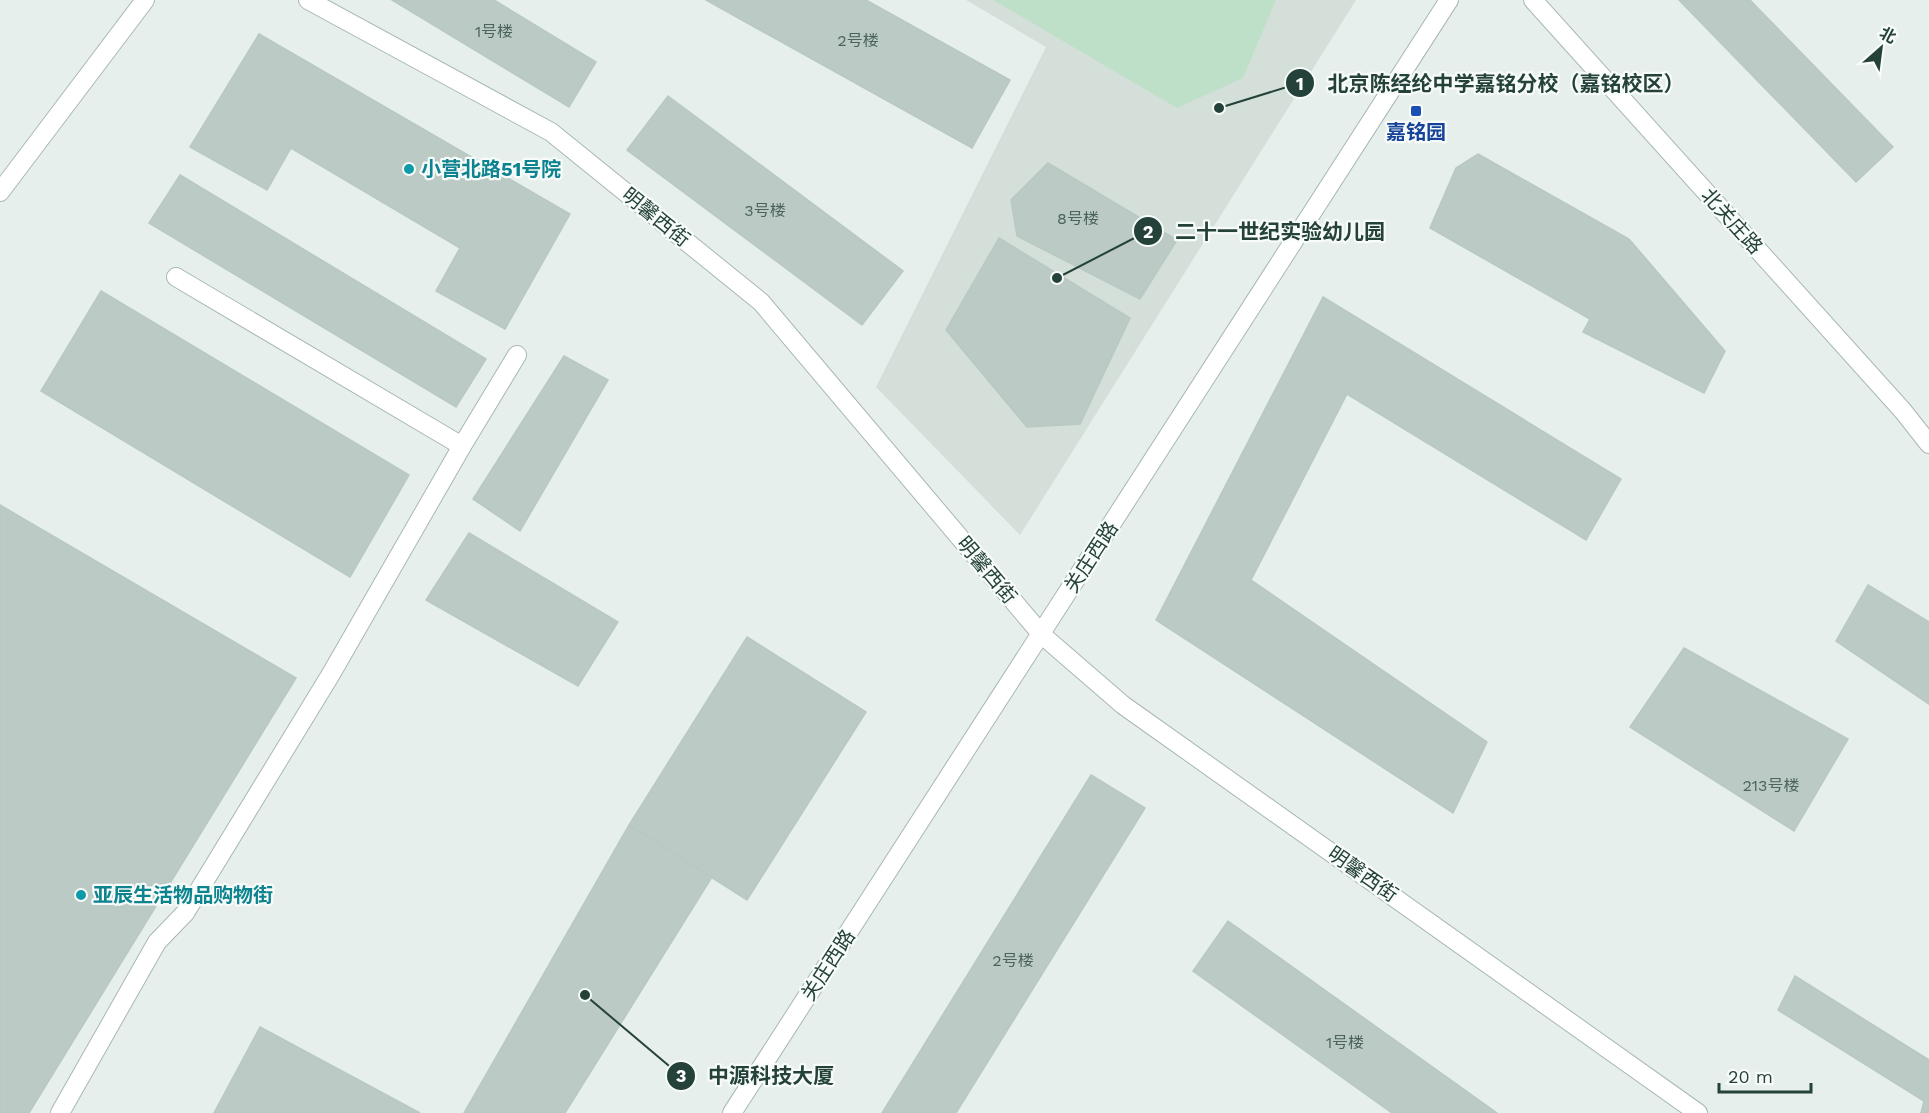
<svg xmlns="http://www.w3.org/2000/svg" width="1929" height="1113" font-family="'Work Sans','Noto Sans SC',sans-serif">
  <style>
    .built { fill: #d4dfda }
    .green { fill: #bfe0c8 }
    .building { fill: #bbcac4; stroke: #b8c9c2; stroke-width: 1.5 }
    .lines { fill: none; stroke-linecap: round; stroke-linejoin: round }
    .minor-casing { stroke: #a8b8b2; stroke-width: 20 }
    .tertiary-casing { stroke: #a8b8b2; stroke-width: 20 }
    .minor { stroke: #fff; stroke-width: 18 }
    .tertiary { stroke: #fff; stroke-width: 18 }
    .transit-dot { fill: #1a4fb4; stroke: #f7fbf9; stroke-width: 2 }
    .culture-dot { fill: #0f9aa8; stroke: #f7fbf9; stroke-width: 2 }
    .labels { text-anchor: middle; stroke-width: 4.5; stroke-linejoin: round; paint-order: stroke }
    .number-label { font-size: 16px; fill: #4a645c }
    .transit-label { font-size: 20px; font-weight: bold; fill: #164399; stroke: #f7fbf9 }
    .culture-label { font-size: 20px; font-weight: bold; fill: #0d838f; stroke: #f7fbf9; text-anchor: start }
    .street-label { font-size: 20px; fill: #24423a; stroke: #f7fbf9 }
    .leader { fill: none; stroke: #24423a; stroke-width: 2 }
    .callout-dot { fill: #24423a; stroke: #f7fbf9; stroke-width: 2 }
    .mark-label { font-size: 18px; text-anchor: middle; font-weight: bold; fill: #fff }
    .callout-label { font-size: 21px; text-anchor: middle; font-weight: bold; fill: #24423a; stroke: #f7fbf9; stroke-width: 4.5; stroke-linejoin: round; paint-order: stroke }
  </style>
  <rect width="100%" height="100%" fill="#e6efeb"/>
  <!-- built -->
  <path class="built" d="M 966,0 L 1356,0 L 1020,535 L 876,387 L 1046,47 Z"/>
  <!-- green -->
  <path class="green" d="M 993,0 L 1276,0 L 1243,78 L 1177,108 Z"/>
  <!-- building -->
  <g class="building">
    <path d="M 392,0 L 494,0 L 596,62 L 569,107 Z"/>
    <path d="M 706,0 L 866,0 L 1010,80 L 972,148 Z"/>
    <path d="M 1679,0 L 1750,0 L 1893,147 L 1856,182 Z"/>
    <path d="M 259,34 L 570,214 L 505,329 L 436,291 L 460,248 L 291,148 L 267,190 L 190,147 Z"/>
    <path d="M 668,96 L 903,271 L 862,325 L 627,150 Z"/>
    <path d="M 1478,154 L 1629,239 L 1725,351 L 1704,393 L 1583,332 L 1590,319 L 1430,228 L 1456,168 Z"/>
    <path d="M 1048,163 L 1177,240 L 1140,299 L 1017,236 L 1011,200 Z"/>
    <path d="M 180,175 L 486,359 L 456,407 L 149,223 Z"/>
    <path d="M 999,238 L 1130,318 L 1080,424 L 1027,427 L 946,330 Z"/>
    <path d="M 101,291 L 409,475 L 350,577 L 41,391 Z"/>
    <path d="M 1323,297 L 1621,479 L 1586,540 L 1347,394 L 1251,580 L 1487,742 L 1453,813 L 1156,620 Z"/>
    <path d="M 564,356 L 608,380 L 520,531 L 473,499 Z"/>
    <path d="M 0,505 L 296,678 L 29,1113 L 0,1113 Z"/>
    <path d="M 469,533 L 618,622 L 578,686 L 426,600 Z"/>
    <path d="M 1868,585 L 1929,622 L 1929,704 L 1836,641 Z"/>
    <path d="M 747,637 L 866,712 L 747,900 L 629,825 Z"/>
    <path d="M 1684,648 L 1848,739 L 1794,831 L 1630,727 Z"/>
    <path d="M 1091,775 L 1145,808 L 956,1113 L 882,1113 Z"/>
    <path d="M 629,825 L 712,877 L 565,1113 L 464,1113 Z"/>
    <path d="M 1228,921 L 1497,1113 L 1392,1113 L 1193,971 Z"/>
    <path d="M 1795,976 L 1929,1060 L 1929,1113 L 1921,1113 L 1924,1101 L 1778,1010 Z"/>
    <path d="M 260,1027 L 420,1113 L 214,1113 Z"/>
  </g>
  <g class="lines">
    <defs>
      <g id="minor">
        <path d="M 308,0 L 551,132 L 761,302 L 1042,635 L 1123,705 L 1698,1113"/>
        <path d="M 176,277 L 462,446"/>
        <path d="M 60,1113 L 157,942 L 185,913 L 331,674 L 462,446 L 517,355"/>
      </g>
      <g id="tertiary">
        <path d="M 1533,0 L 1903,411 L 1929,444"/>
        <path d="M 0,192 L 145,0"/>
        <path d="M 732,1113 L 1449,0"/>
      </g>
    </defs>
    <!-- minor casing -->
    <use href="#minor" class="minor-casing"/>
    <!-- tertiary casing -->
    <use href="#tertiary" class="tertiary-casing"/>
    <!-- minor -->
    <use href="#minor" class="minor"/>
    <!-- tertiary -->
    <use href="#tertiary" class="tertiary"/>
  </g>
  <!-- markers -->
  <rect class="transit-dot" x="1410" y="105" width="12" height="12" rx="3"/>
  <g class="culture-dot">
    <circle cx="409" cy="169" r="6"/>
    <circle cx="81" cy="895" r="6"/>
  </g>
  <g class="labels">
    <!-- number labels -->
    <g class="number-label">
      <text x="494" y="37">1号楼</text>
      <text x="858" y="46">2号楼</text>
      <text x="765" y="216">3号楼</text>
      <text x="1078" y="224">8号楼</text>
      <text x="1771" y="791">213号楼</text>
      <text x="1013" y="966">2号楼</text>
      <text x="1345" y="1048">1号楼</text>
    </g>
    <!-- transit labels -->
    <g class="transit-label">
      <text x="1416" y="139">嘉铭园</text>
    </g>
    <!-- culture labels -->
    <g class="culture-label">
      <text x="421" y="176">小营北路51号院</text>
      <text x="93" y="902">亚辰生活物品购物街</text>
    </g>
    <!-- street labels -->
    <g class="street-label">
      <text transform="translate(656 217) rotate(39)" y="7">明馨西街</text>
      <text transform="translate(1732 221) rotate(48)" y="7">北关庄路</text>
      <text transform="translate(1091 557) rotate(-57)" y="7">关庄西路</text>
      <text transform="translate(987 570) rotate(50)" y="7">明馨西街</text>
      <text transform="translate(1363 874) rotate(35)" y="7">明馨西街</text>
      <text transform="translate(828 965) rotate(-57)" y="7">关庄西路</text>
    </g>
  </g>
  <!-- callouts -->
  <path class="leader" d="M1219 108L1300 83M1057 278L1148 231M585 995L681 1076"/>
  <g class="callout-dot">
    <circle cx="1219" cy="108" r="6"/>
    <circle cx="1057" cy="278" r="6"/>
    <circle cx="585" cy="995" r="6"/>
    <circle cx="1300" cy="83" r="15"/>
    <circle cx="1148" cy="231" r="15"/>
    <circle cx="681" cy="1076" r="15"/>
  </g>
  <g class="mark-label">
    <text x="1300" y="90">1</text>
    <text x="1148" y="238">2</text>
    <text x="681" y="1082">3</text>
  </g>
  <g class="callout-label">
    <text x="1506" y="91">北京陈经纶中学嘉铭分校（嘉铭校区）</text>
    <text x="1280" y="239">二十一世纪实验幼儿园</text>
    <text x="771" y="1083">中源科技大厦</text>
  </g>
  <!-- north arrow -->
  <g transform="translate(1881 48) rotate(28)" stroke="#f7fbf9" stroke-width="4.5" paint-order="stroke">
  <path d="M0-4.5L10 22L0 15L-10 22Z" fill="#24423a"/>
  <text y="-9" font-size="16" font-weight="bold" text-anchor="middle" fill="#24423a">北</text>
  </g>
  <!-- scale -->
  <path d="M1719 1083v9h92v-9" fill="none" stroke="#24423a" stroke-width="3"/>
  <text x="1728" y="1083" font-size="18" fill="#24423a" stroke="#f7fbf9" stroke-width="4.5" paint-order="stroke">20 m</text>
</svg>
